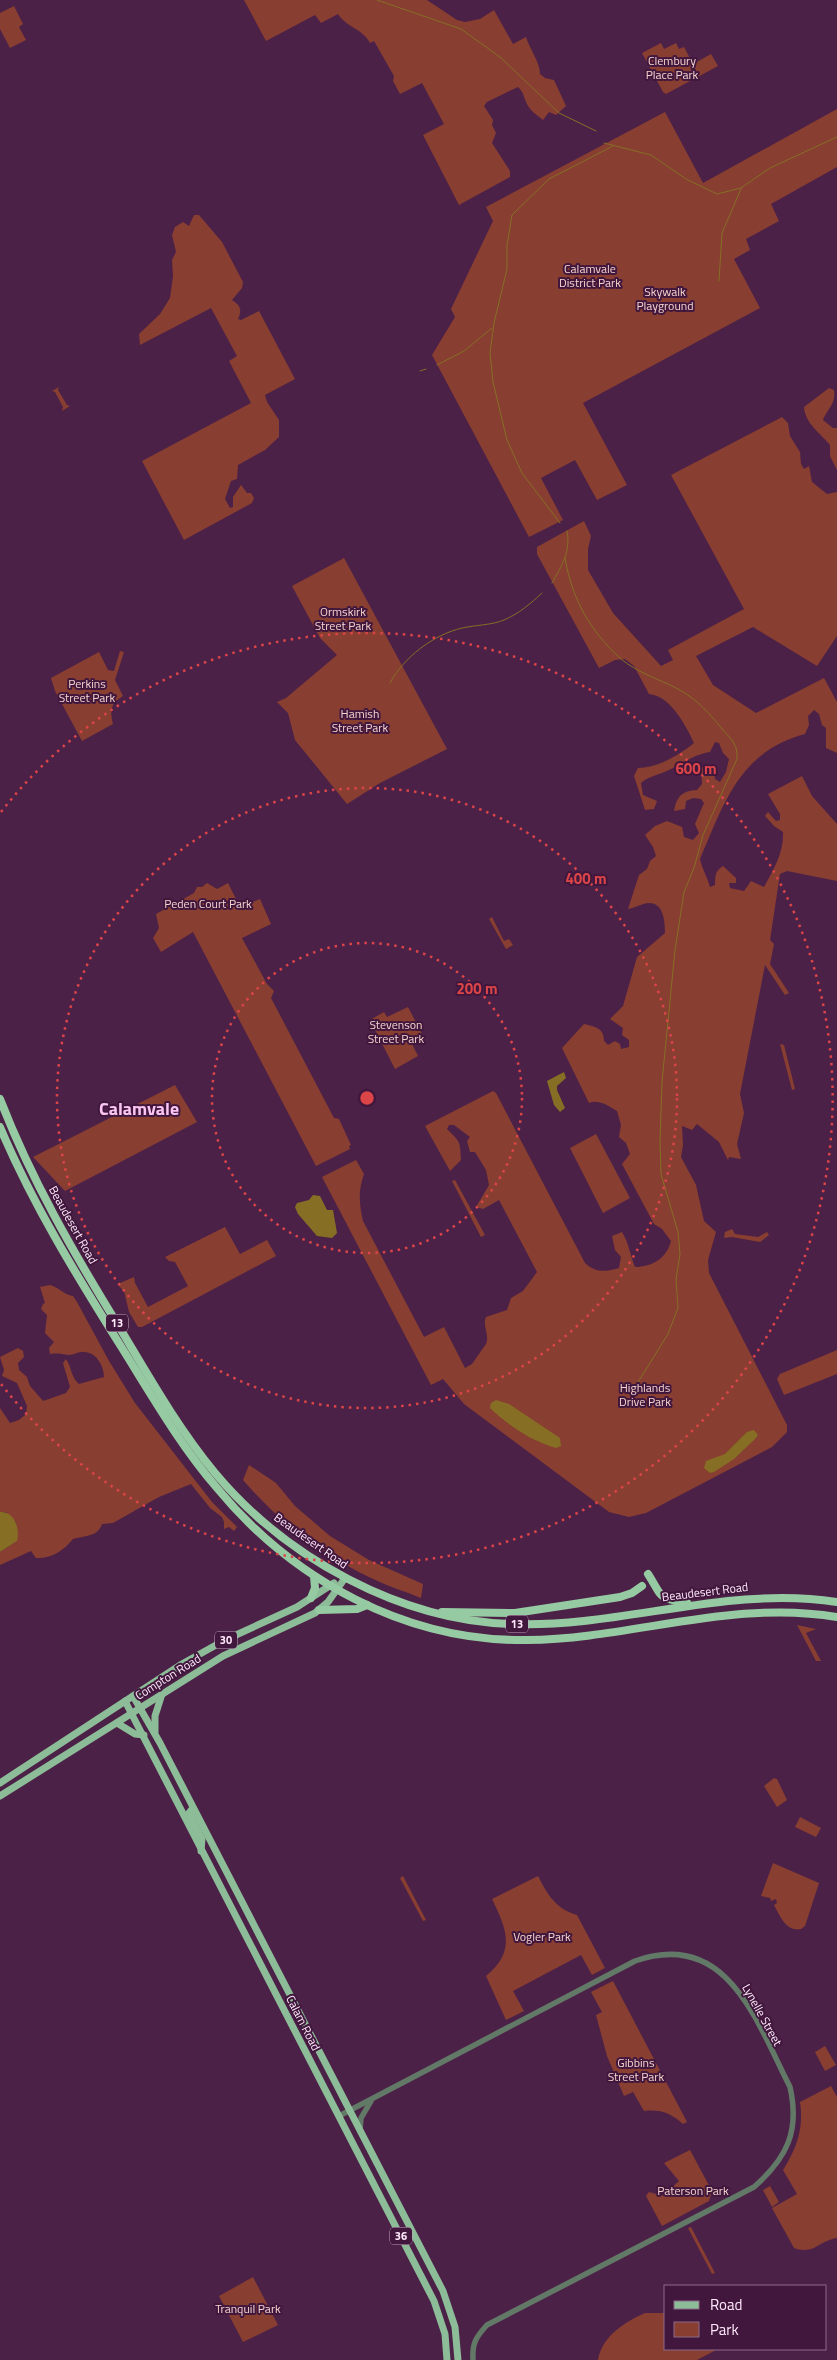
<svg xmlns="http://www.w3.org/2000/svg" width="837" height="2360" font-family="'Titillium Web',sans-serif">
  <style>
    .green { fill: #883e31 }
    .water { fill: #866f25 }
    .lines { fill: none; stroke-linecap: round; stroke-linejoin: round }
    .stream { stroke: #866f25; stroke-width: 1 }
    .tertiary { stroke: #627967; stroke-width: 5.5 }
    .primary { stroke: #8dbd98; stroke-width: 7 }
    .trunk { stroke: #96caa2; stroke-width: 8 }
    .ring { fill: none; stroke: #dc4548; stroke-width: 2.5; stroke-dasharray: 2.5 5 }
    .labels { text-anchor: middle; stroke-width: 4; stroke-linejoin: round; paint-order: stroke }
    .shield { fill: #41173d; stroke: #c5a9c1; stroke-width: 1 }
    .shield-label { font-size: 11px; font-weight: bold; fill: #fee8fa }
    .park-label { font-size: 12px; fill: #f5d4ce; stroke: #41173d }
    .street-label { font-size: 12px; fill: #fee8fa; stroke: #41173d }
    .district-label { font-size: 18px; font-weight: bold; fill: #fac5f2; stroke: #41173d }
    .centre { fill: #dc4548; stroke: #41173d; stroke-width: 2.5 }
    .ring-label { font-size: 15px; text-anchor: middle; font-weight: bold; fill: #dc4548; stroke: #41173d; stroke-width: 4; stroke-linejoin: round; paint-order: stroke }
  </style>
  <rect width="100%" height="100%" fill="#4c2147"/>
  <!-- green -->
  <g class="green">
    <path d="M 244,0 L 427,0 L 457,20 L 465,22 L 480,19 L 494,10 L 513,44 L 526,37 C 530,50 540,62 540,74 L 545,78 L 554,80 L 566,106 L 556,115 L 549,112 L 543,120 C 537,115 529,110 526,102 C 523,95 524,93 518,87 L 487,102 L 484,106 L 493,120 L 492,125 L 496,133 L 492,143 L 510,171 L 510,177 L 459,205 L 423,135 L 444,124 L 422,83 L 400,94 L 393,81 L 394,76 L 374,41 L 370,43 C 363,29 346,27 338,14 L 321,23 L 315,15 L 266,41 Z"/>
    <path d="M 14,6 L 23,24 L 19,27 L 26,40 L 10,48 L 0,29 L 0,13 Z"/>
    <path d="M 661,43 L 664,49 L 676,43 L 679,49 L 684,47 L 693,64 L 711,54 L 718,66 L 666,94 L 663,92 L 642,53 Z"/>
    <path d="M 837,109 L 837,167 L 771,204 L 779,221 L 746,239 L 750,250 L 734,259 L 760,308 L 583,403 L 627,485 L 597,500 L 575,460 L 541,478 L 563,520 L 529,537 L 432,355 L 455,317 L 451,309 L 493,221 L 486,207 L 665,112 L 703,183 Z"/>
    <path d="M 194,215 L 199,215 L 222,242 L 243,282 L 242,288 L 232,300 C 241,306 242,310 238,319 L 241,320 L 259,311 L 295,379 L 265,395 L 267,402 L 279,420 L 279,437 L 265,450 L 238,465 L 237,479 L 231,481 L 225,499 L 230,508 L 233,507 L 233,497 L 241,485 L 247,493 L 251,493 L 254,498 L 252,503 L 184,540 L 142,461 L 251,403 L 229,361 L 237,356 L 211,308 L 140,345 L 139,334 L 160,314 L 170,298 L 173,276 L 172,260 L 176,252 L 172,235 L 175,227 L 183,222 L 189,226 Z"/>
    <path d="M 59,387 L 58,390 L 67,405 L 70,406 L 62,411 L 63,407 L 55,392 L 52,391 Z"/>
    <path d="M 829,388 L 834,390 C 836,404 828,408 823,420 L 833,428 L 837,428 L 837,470 L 830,456 L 830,445 C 820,433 805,423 804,407 Z"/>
    <path d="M 782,417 L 788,423 L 790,436 L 800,452 L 801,464 L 804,469 L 809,466 L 812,482 L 827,494 L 837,492 L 837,636 L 817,666 L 753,627 L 696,656 L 713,685 L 756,713 L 824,678 L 837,702 L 837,753 L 826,748 L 826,728 L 822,725 L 819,714 L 814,710 L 808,716 L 809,725 L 805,734 C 740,751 724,803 700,859 C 702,869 707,876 710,887 L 715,885 C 715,876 715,871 723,866 L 736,878 L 736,883 L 729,883 L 730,888 L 744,891 L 751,881 L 764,887 C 774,869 784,852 783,832 L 774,826 L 765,816 L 768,812 L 776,821 L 780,820 L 780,814 L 768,794 L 802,776 L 812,796 L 837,824 L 837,881 L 787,871 L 780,874 L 770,940 L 774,944 L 770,964 L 789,993 L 785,995 L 765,965 L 740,1094 L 744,1113 L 737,1144 L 741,1159 L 729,1157 L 728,1160 L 719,1142 L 697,1124 L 692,1130 L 682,1126 L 683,1145 L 681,1157 L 696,1185 L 704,1221 L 716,1232 L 708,1260 L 709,1273 L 787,1425 L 787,1432 L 772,1447 L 646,1513 L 629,1517 L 609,1512 L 464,1404 L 443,1379 L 431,1385 L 322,1177 L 356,1160 L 364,1174 C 358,1191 359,1203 363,1221 L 424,1337 L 444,1327 L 465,1368 L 472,1364 L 486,1344 C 490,1334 482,1327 486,1317 L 507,1310 L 511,1298 L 523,1291 L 537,1272 L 499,1200 L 483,1209 L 476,1207 L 489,1185 L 486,1170 L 475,1152 L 470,1152 L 467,1141 L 470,1137 L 454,1125 L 449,1125 L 447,1129 C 460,1142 460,1140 461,1160 L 450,1171 L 425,1126 L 493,1091 L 496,1093 L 585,1263 C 596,1273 605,1272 619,1268 L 621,1257 L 615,1250 L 612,1236 L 622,1232 C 629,1243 630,1255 635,1267 C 652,1267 667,1258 671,1241 L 662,1229 L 654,1224 L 622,1164 L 630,1154 L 626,1143 L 619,1137 L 621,1125 L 617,1111 C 608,1106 599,1099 589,1103 L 562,1048 L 584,1024 C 596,1027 604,1028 604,1041 L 608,1045 L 615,1041 L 620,1044 L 621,1049 L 629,1047 L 629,1040 L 622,1035 L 623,1028 L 610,1019 L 623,1006 L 637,957 L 665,933 C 665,922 664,903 649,903 C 643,903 634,908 628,909 L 639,875 L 647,869 L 650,861 L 656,856 L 653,847 L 645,835 L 655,826 L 667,821 L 682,827 L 684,837 L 693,840 L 699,833 L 695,824 L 704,803 L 701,799 L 693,798 L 686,801 L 685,809 L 674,811 C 677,796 682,791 697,790 L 702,784 L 701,768 L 708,764 L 714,771 L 715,779 L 720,782 L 726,772 L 729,759 L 723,753 L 719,743 L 715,742 L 710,752 C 691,755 680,766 662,773 C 654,776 648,777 641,783 L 643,795 L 657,801 L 654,809 L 645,810 L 634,776 L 638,768 C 658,768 679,755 694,743 C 686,726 671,696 649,694 L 634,666 L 625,659 L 615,660 L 599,668 L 537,554 L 537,547 L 584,521 L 591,536 L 588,549 L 588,570 L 613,613 L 661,666 L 673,660 L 668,650 L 744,609 L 671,475 Z"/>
    <path d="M 344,558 L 447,749 L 380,783 L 347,804 L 295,740 L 288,713 L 277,702 L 286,698 L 337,655 L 320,638 L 292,586 Z"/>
    <path d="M 120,651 L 124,652 L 115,680 L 123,696 C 110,704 110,710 113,724 L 82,741 L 55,691 L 51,678 L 99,652 L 108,670 L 114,671 Z"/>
    <path d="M 207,883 L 217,889 L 228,883 L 240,907 L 260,899 L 271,924 L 242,938 L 267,984 L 274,991 L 271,998 L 334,1118 L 339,1119 L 351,1145 L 349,1146 L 350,1149 L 316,1166 L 193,932 L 161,952 L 153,938 L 159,928 L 156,914 L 194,893 L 197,887 L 202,887 Z"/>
    <path d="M 492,917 L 504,941 L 509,939 L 513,945 L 506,949 L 489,919 Z"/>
    <path d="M 408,1007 L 422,1034 L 410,1040 L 418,1056 L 395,1069 L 370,1020 L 384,1012 L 387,1017 Z"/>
    <path d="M 780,1044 L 784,1045 L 795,1089 L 792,1090 Z"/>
    <path d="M 175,1085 L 197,1122 L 65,1191 L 33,1157 Z"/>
    <path d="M 596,1134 L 630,1198 L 603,1213 L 570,1148 Z"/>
    <path d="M 455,1180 L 485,1235 L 481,1237 L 452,1181 Z"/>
    <path d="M 225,1227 L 240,1254 L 267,1240 L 276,1256 L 142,1327 L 138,1327 L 129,1312 L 124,1291 L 119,1286 L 120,1283 L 134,1277 L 135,1283 L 148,1307 L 188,1286 L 175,1262 L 169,1261 L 165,1257 Z"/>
    <path d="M 732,1229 L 735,1234 L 758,1237 L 767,1232 L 769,1235 L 760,1242 L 732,1237 L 724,1238 L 725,1232 Z"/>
    <path d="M 50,1285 C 60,1288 64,1295 73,1296 L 77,1302 L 109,1361 L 135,1403 L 212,1502 L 237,1527 L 234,1531 L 229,1527 L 224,1529 L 224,1522 L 222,1517 L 210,1508 L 191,1484 L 159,1497 L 113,1523 L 102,1524 C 98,1537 83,1536 73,1539 C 64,1550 52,1559 36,1558 L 31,1551 L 0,1565 L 0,1552 L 17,1541 L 16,1522 L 6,1512 L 0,1512 L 0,1408 L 10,1423 L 19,1420 L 26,1414 L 27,1406 L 17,1383 L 2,1376 L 4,1370 L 0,1357 L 18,1348 L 23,1351 L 24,1357 L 18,1363 L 19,1370 L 27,1377 L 30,1386 L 43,1401 L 66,1393 L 70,1387 L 63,1363 L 66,1359 C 72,1368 71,1378 79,1384 L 104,1377 C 104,1367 97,1352 84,1352 C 80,1351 74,1355 69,1355 C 62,1354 58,1353 50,1354 L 49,1348 L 54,1342 L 45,1333 L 47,1315 L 41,1309 L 43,1304 L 45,1303 L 40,1287 Z"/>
    <path d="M 837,1350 L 837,1374 L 784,1395 L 777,1379 L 780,1374 Z"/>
    <path d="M 249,1465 L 276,1483 L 295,1506 L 330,1536 L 369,1560 L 423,1584 L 421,1598 C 404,1591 387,1586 371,1578 C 322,1555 278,1521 243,1480 Z"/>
    <path d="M 797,1625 L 816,1629 L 806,1633 L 821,1661 L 816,1661 Z"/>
    <path d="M 774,1778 L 777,1779 L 787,1800 L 777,1807 L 764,1786 Z"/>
    <path d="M 800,1817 L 821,1828 L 816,1837 L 795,1827 Z"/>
    <path d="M 773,1863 L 819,1883 L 805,1926 L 801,1929 C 786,1932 780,1916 774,1905 L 777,1903 L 776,1899 L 771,1901 L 770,1898 L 761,1896 Z"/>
    <path d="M 403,1876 L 426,1920 L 423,1921 L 400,1878 Z"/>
    <path d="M 538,1876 C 547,1894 556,1909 577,1915 L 605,1968 L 592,1975 L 581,1955 L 513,1991 L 524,2011 L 506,2020 L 486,1976 C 516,1951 507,1930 492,1899 Z"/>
    <path d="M 613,1981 L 687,2122 L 683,2124 C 671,2113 660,2109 644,2111 L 633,2092 L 624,2096 L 607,2056 L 596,2015 L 602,2012 L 591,1992 Z"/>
    <path d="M 825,2046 L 836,2065 L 825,2071 L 815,2052 Z"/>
    <path d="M 831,2086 L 837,2097 L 837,2238 C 818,2241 815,2255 794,2248 L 772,2208 L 797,2194 L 783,2170 C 797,2148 804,2128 800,2102 Z"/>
    <path d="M 690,2150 L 712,2191 L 709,2201 L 662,2226 L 646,2196 L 649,2192 L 663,2196 L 679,2181 L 664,2163 Z"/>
    <path d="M 770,2186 L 779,2202 L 772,2207 L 763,2190 Z"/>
    <path d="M 691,2227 L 715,2273 L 712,2274 L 688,2228 Z"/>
    <path d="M 253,2277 L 278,2325 L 243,2342 L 219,2296 Z"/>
    <path d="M 645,2313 L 666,2313 L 666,2349 L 718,2349 L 697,2360 L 598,2360 C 602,2336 625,2322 645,2313 Z"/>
  </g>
  <!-- water -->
  <g class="water">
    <path d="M 564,1072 L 566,1078 L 557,1086 L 557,1090 L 565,1108 L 560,1112 L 554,1105 L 547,1081 Z"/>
    <path d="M 313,1195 L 320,1196 L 327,1210 L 333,1210 L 337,1233 L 332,1238 L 317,1236 L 298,1214 L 295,1207 L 297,1203 L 309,1200 Z"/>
    <path d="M 496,1400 L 509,1404 L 560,1438 L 561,1446 L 556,1448 C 531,1441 509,1426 490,1408 L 491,1403 Z"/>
    <path d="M 754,1430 L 758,1435 L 755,1439 L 734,1459 L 714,1472 L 710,1473 L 704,1468 L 706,1461 L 725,1454 L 747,1432 Z"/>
    <path d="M 0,1512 C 15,1511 20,1529 17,1541 L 0,1552 Z"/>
  </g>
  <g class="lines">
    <!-- stream -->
    <g class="stream">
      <path d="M 377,0 L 461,29 L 500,57 L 559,113 L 596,131"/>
      <path d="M 604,143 L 651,155 L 686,179 L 717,194 L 741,188 L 770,168 L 837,137"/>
      <path d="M 719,281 L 722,233 L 741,189"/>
      <path d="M 437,365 L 464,351 L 492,328"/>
      <path d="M 420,371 L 426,369"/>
      <path d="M 560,523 L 522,473 L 507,440 L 493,382 L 490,353 L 494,323 L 507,269 L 507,245 L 512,215 L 549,179 L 613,146"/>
      <path d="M 565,558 C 572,599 590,631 621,659 C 638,673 659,679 678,689 C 697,699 710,714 723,730 C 732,740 738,745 737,759 L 703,835 L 694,868 L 684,892 L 675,950 L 662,1082 L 660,1142 L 661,1174 L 678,1232 L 680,1254 L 676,1279 L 678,1308 L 668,1334 L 635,1387"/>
      <path d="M 552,583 C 562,566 571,551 567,531"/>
      <path d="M 390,683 C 404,657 433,635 462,628 C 476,625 492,625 504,620 C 520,613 530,604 542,593"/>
    </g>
    <!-- tertiary -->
    <g class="tertiary">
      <path d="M 339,2116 L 635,1961 C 728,1928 757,2023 790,2087 C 800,2131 787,2158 754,2187 L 487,2325 C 476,2337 472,2343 473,2360"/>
      <path d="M 360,2131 L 361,2118 L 371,2101"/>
    </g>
    <!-- primary -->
    <g class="primary">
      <path d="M 133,1696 L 160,1743 L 443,2291 L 455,2327 L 458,2360"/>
      <path d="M 125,1701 L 434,2301 L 445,2334 L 447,2360"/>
      <path d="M 117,1723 L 135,1734 L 144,1735"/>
      <path d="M 155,1732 L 155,1716 L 162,1694"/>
      <path d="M 0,1783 L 182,1664 L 225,1640 L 297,1607 L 334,1583"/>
      <path d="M 0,1796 L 223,1656 L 315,1613 L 328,1602 L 345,1578"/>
      <path d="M 193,1808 L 189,1813 L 202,1839 L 201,1851"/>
    </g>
    <!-- trunk -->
    <g class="trunk">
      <path d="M 0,1099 C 31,1179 73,1252 118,1325 C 148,1375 177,1427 215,1473 C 286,1558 401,1621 512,1624 C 622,1628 726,1585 837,1602"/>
      <path d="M 0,1127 C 33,1205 77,1276 122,1348 C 152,1396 180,1445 217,1488 C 293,1580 406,1642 527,1640 C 631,1639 733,1599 837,1617"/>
      <path d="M 648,1574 C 664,1599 656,1597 687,1603"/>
      <path d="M 311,1598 L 315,1588 L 314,1576"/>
      <path d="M 319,1610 L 357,1609 L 367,1605"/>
      <path d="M 442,1612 L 515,1613 L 620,1597 L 632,1593 L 642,1586"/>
    </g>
  </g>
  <!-- distance rings -->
  <g class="ring">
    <circle cx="367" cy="1098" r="155"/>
    <circle cx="367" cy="1098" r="310"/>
    <path d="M1 812A465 465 0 1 1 1 1384"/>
  </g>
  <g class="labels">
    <!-- shield labels -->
    <g class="shield">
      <rect x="106" y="1314.5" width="22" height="17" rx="4"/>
      <rect x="506" y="1615.5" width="22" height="17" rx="4"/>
      <rect x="215" y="1631.5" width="22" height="17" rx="4"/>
      <rect x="390" y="2227.5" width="22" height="17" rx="4"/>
    </g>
    <g class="shield-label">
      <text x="117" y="1327">13</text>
      <text x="517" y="1628">13</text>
      <text x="226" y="1644">30</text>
      <text x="401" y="2240">36</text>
    </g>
    <!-- park labels -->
    <g class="park-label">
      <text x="672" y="65">Clembury<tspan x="672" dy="14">Place Park</tspan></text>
      <text x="590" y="273">Calamvale<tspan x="590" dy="14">District Park</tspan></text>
      <text x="665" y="296">Skywalk<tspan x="665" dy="14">Playground</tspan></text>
      <text x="343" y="616">Ormskirk<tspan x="343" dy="14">Street Park</tspan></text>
      <text x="87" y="688">Perkins<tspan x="87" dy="14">Street Park</tspan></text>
      <text x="360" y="718">Hamish<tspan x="360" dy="14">Street Park</tspan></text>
      <text x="208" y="908">Peden Court Park</text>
      <text x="396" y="1029">Stevenson<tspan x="396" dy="14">Street Park</tspan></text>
      <text x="645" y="1392">Highlands<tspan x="645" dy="14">Drive Park</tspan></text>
      <text x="542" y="1941">Vogler Park</text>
      <text x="636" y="2067">Gibbins<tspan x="636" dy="14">Street Park</tspan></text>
      <text x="693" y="2195">Paterson Park</text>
      <text x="248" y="2313">Tranquil Park</text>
    </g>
    <!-- street labels -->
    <g class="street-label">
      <text transform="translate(73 1225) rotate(61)" y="4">Beaudesert Road</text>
      <text transform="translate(311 1541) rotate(35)" y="4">Beaudesert Road</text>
      <text transform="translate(705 1592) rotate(-7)" y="4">Beaudesert Road</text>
      <text transform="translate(168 1677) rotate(-32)" y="4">Compton Road</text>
      <text transform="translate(762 2015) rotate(61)" y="4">Lynelle Street</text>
      <text transform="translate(303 2023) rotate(63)" y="4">Calam Road</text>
    </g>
    <!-- district labels -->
    <g class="district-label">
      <text x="139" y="1115">Calamvale</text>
    </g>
  </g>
  <circle cx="367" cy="1098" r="8" class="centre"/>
  <g class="ring-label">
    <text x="696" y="774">600 m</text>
    <text x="586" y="884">400 m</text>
    <text x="477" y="994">200 m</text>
  </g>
  <!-- legend -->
  <rect x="664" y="2285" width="162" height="65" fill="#41173d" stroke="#8d6b89"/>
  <rect x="674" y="2301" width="25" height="8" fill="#8dbd98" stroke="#8d6b89"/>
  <text x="710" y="2310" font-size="15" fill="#fee8fa">Road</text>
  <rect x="674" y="2322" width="25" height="15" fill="#883e31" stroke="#8d6b89"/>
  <text x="710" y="2335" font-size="15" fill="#fee8fa">Park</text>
</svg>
